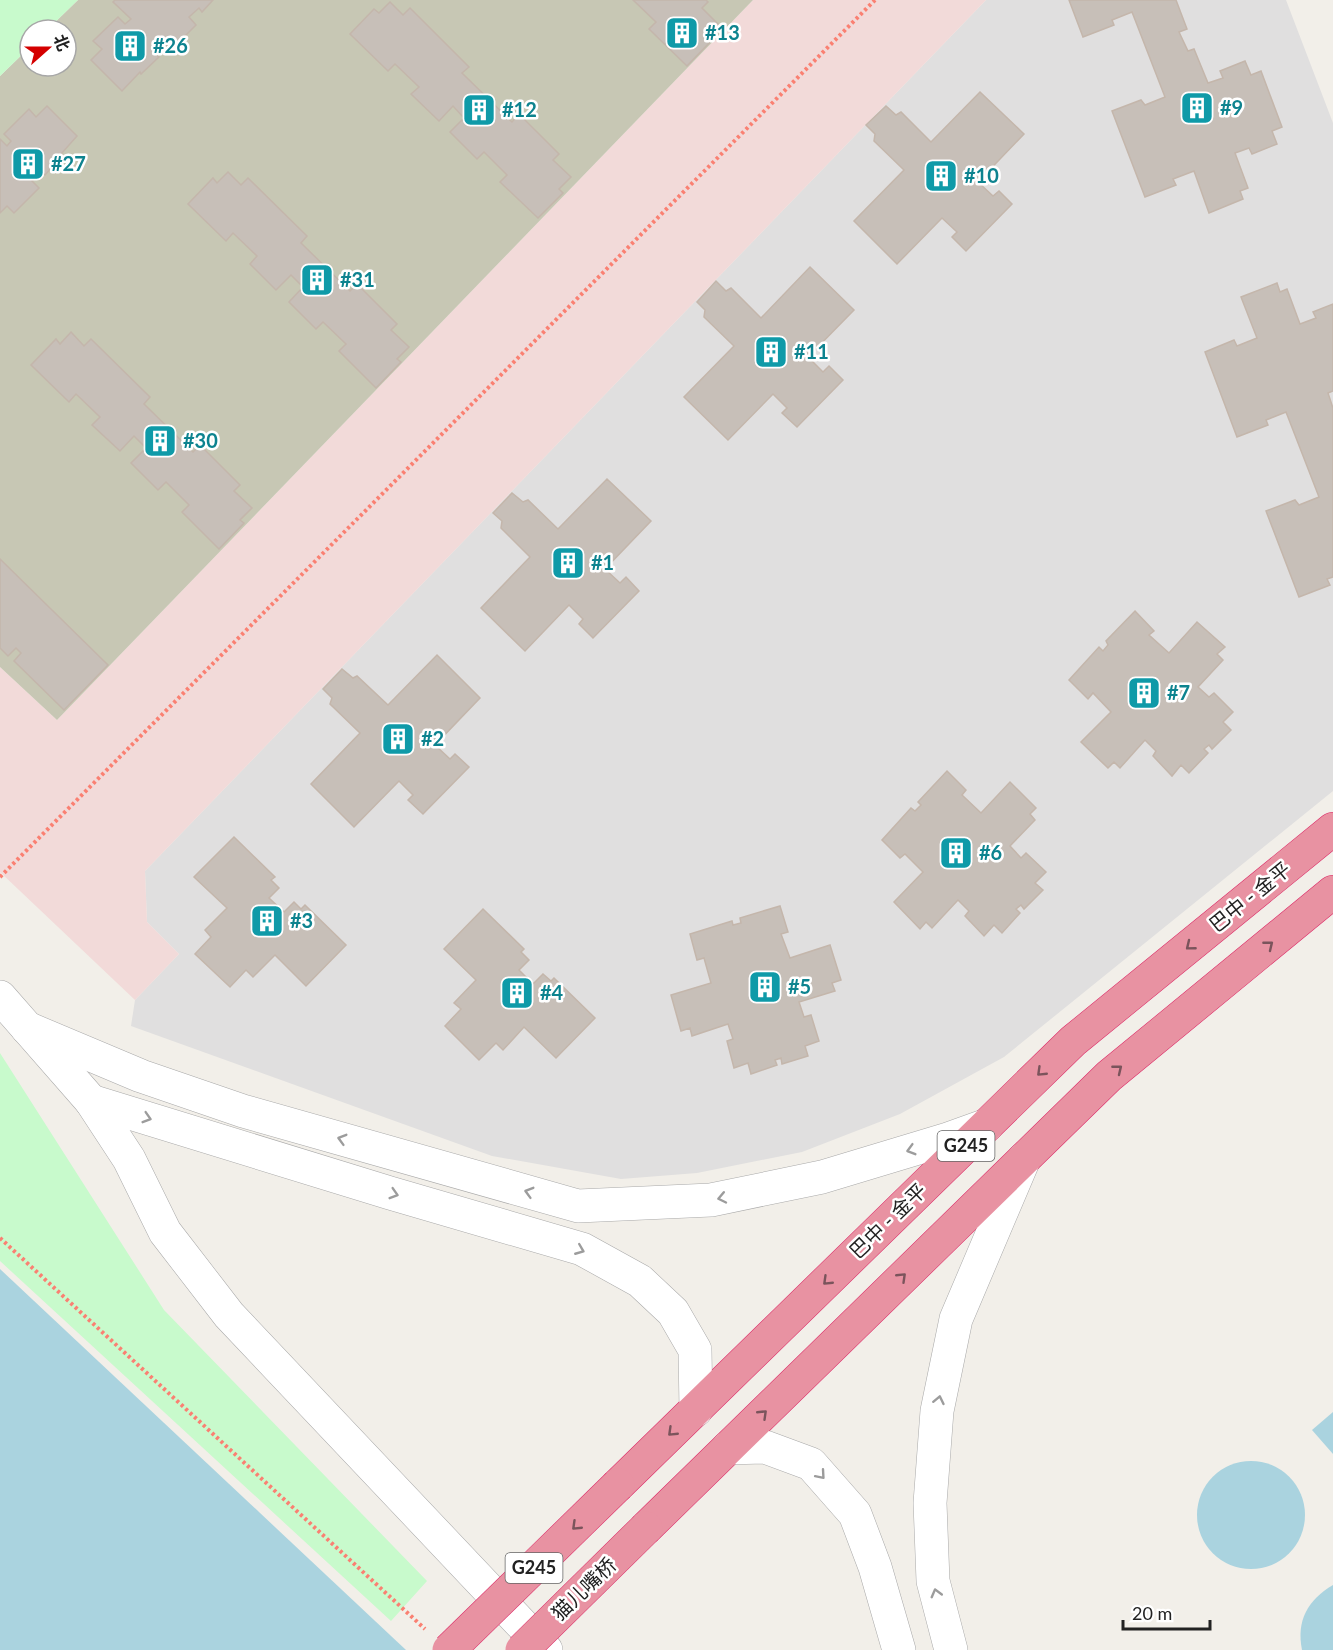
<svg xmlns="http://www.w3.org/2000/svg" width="1333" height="1650" font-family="Lato,'Noto Sans SC',sans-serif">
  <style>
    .residential { fill: #e0dfdf }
    .commercial { fill: #f2dad9 }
    .construction { fill: #c7c7b4 }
    .park { fill: #c8facc }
    .water { fill: #aad3df }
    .building { fill: #c7bfb8; stroke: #c4b6ab; stroke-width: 1.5 }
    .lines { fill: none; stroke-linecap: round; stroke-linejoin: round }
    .minor-casing { stroke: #a9a9a9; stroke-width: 34 }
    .highway-casing { stroke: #dc2a67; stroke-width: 34 }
    .path { stroke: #fa8072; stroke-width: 4; stroke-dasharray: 3 3; stroke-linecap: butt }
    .minor { stroke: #fff; stroke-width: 33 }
    .highway { stroke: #e892a2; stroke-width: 33 }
    .highway-bridge-casing { stroke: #dc2a67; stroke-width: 34; stroke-linecap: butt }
    .highway-bridge { stroke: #e892a2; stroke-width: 33 }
    .oneway { stroke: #7b545c }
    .oneway2 { stroke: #9c9c9c }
    .labels { text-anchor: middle; stroke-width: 5; stroke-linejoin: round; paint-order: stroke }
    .shield { fill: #fff; stroke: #646464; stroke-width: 1.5 }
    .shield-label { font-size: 18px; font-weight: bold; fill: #222 }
    .culture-label { font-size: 20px; font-weight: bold; fill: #0d838f; stroke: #fff; text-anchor: start }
    .street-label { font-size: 20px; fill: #222; stroke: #fff }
  </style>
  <rect width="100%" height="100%" fill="#f2efe9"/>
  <!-- residential -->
  <path class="residential" d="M 986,0 L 1286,0 L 1333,123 L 1333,791 L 1004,1057 L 900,1114 L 802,1152 L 697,1173 L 621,1179 L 492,1156 L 131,1026 L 135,1000 L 179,954 L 147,922 L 145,871 Z"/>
  <!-- commercial -->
  <path class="commercial" d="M 753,0 L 986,0 L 145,871 L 147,922 L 179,954 L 135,1000 L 0,872 L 0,667 L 57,720 Z"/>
  <!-- construction -->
  <path class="construction" d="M 78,0 L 753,0 L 57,720 L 0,667 L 0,76 L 30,47 L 30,66 L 66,66 L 66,30 L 47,30 Z"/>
  <!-- park -->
  <g class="park">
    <path d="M 0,0 L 78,0 L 47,30 L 30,30 L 30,47 L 0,76 Z"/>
    <path d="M 0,1053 L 164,1310 L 427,1581 L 391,1621 L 0,1261 Z"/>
  </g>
  <!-- water -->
  <g class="water">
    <path d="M 0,1269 L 406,1650 L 0,1650 Z"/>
    <path d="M 1333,1412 L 1333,1454 L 1312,1430 Z"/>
    <circle cx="1251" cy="1515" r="54"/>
    <path d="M 1333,1585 L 1333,1650 L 1302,1650 C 1296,1620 1308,1600 1333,1585 Z"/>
  </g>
  <!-- building -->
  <g class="building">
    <path d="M 115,0 L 213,0 L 202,12 L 199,8 L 189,17 L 196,25 L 171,50 L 164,43 L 155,53 L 159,57 L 141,74 L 140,72 L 122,91 L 91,60 L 102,49 L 93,41 L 118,17 L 125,24 L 131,19 L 113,2 Z"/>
    <path d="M 633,0 L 706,0 L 708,2 L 702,8 L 719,25 L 708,37 L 712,40 L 687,66 L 649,29 L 656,22 Z"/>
    <path d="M 1069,0 L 1176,0 L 1187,29 L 1179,32 L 1188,51 L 1194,49 L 1208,83 L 1223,78 L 1220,71 L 1245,61 L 1251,75 L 1261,71 L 1282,127 L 1272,131 L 1277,144 L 1252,154 L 1249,148 L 1235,153 L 1248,188 L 1240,191 L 1243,199 L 1209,213 L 1194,171 L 1173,179 L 1176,185 L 1145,197 L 1112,111 L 1141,100 L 1145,105 L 1165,97 L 1132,12 L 1112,20 L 1114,25 L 1083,37 Z"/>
    <path d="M 390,2 L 403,15 L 410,8 L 469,67 L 462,73 L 512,122 L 519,114 L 559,154 L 553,160 L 571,177 L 559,189 L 563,193 L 538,218 L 500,182 L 507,175 L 484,152 L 477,159 L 450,132 L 464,118 L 453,106 L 439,121 L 411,94 L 419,87 L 395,64 L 388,71 L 350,34 L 374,9 L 379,13 Z"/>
    <path d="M 980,92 L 1024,134 L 978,182 L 993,196 L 999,191 L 1012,204 L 966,251 L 952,237 L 957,232 L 942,218 L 897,264 L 854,221 L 904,170 L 874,141 L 875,134 L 866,125 L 886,106 L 896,115 L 901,112 L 931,142 Z"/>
    <path d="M 47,106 L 77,136 L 61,154 L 62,156 L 45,175 L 41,171 L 32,181 L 39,188 L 14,213 L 7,206 L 0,213 L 0,139 L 7,146 L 11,141 L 4,134 L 29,109 L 36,117 Z"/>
    <path d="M 228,172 L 241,185 L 248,178 L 307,236 L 301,243 L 350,291 L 357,284 L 397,324 L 391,330 L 409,347 L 397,359 L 401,362 L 376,388 L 339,351 L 346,344 L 323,322 L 316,329 L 289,302 L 303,287 L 291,275 L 276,290 L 250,264 L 257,256 L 233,233 L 226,241 L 188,204 L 213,178 L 217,183 Z"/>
    <path d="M 810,267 L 854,310 L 808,357 L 823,372 L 829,366 L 843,380 L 797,427 L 782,413 L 787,408 L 773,394 L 728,440 L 684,397 L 734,346 L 704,317 L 705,310 L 697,302 L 716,281 L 726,291 L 731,288 L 761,318 Z"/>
    <path d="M 1277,283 L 1280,292 L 1287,289 L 1300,324 L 1316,318 L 1313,312 L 1333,304 L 1333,391 L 1328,393 L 1333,408 L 1333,577 L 1327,579 L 1330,585 L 1299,597 L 1266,511 L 1295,500 L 1299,505 L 1319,497 L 1286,412 L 1266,420 L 1268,425 L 1237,437 L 1205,352 L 1234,340 L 1237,346 L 1257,338 L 1241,297 Z"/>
    <path d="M 71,332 L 84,346 L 91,339 L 150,397 L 144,404 L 193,452 L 200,445 L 240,485 L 234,491 L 252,508 L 240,520 L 244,523 L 219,549 L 182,512 L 189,505 L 166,482 L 158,490 L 131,463 L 146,448 L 134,436 L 120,451 L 92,425 L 100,417 L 76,394 L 69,402 L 31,365 L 56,339 L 60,344 Z"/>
    <path d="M 607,479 L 651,521 L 605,569 L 620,583 L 626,577 L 639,591 L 593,638 L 579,624 L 583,619 L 569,605 L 525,651 L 481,608 L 530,557 L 501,528 L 502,521 L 493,513 L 512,493 L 523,502 L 528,500 L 558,529 Z"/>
    <path d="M 0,559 L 108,665 L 64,710 L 14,661 L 21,653 L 16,648 L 8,656 L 0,648 Z"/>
    <path d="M 1135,611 L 1154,631 L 1149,635 L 1169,653 L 1197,622 L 1225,647 L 1217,654 L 1223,660 L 1198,687 L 1209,697 L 1214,693 L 1233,712 L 1223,722 L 1231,730 L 1212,749 L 1209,745 L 1204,749 L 1208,753 L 1189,773 L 1181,765 L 1172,776 L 1153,756 L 1156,751 L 1145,740 L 1120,768 L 1114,762 L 1108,768 L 1081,742 L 1111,712 L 1093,693 L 1088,699 L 1069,680 L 1099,647 L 1103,651 L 1108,645 L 1106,641 Z"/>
    <path d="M 437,655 L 480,698 L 435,745 L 450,759 L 455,754 L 469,767 L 423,814 L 408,800 L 413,795 L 399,781 L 354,827 L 311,784 L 360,733 L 330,704 L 332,698 L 323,689 L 342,669 L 353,678 L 357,676 L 388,705 Z"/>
    <path d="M 947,771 L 966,790 L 962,795 L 981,813 L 1010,782 L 1036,808 L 1030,814 L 1035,820 L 1010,846 L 1021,858 L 1026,853 L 1046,872 L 1035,883 L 1043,890 L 1024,909 L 1021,905 L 1016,909 L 1020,913 L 1002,933 L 994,925 L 984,936 L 965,916 L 969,911 L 958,900 L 932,928 L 926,922 L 920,929 L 894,902 L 923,872 L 905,854 L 900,858 L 882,840 L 911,808 L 915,811 L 921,805 L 918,802 Z"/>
    <path d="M 234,837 L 275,877 L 271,880 L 279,888 L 269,898 L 284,912 L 294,902 L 301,909 L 305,905 L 346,945 L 306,986 L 275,955 L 253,977 L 246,970 L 230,987 L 195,954 L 211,937 L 205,930 L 227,908 L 194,877 Z"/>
    <path d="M 780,906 L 788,932 L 781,934 L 790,958 L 830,945 L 841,980 L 832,983 L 835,991 L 799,1002 L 804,1017 L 811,1015 L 819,1041 L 805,1046 L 808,1056 L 782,1064 L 781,1058 L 775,1060 L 777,1065 L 751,1074 L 748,1063 L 734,1068 L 727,1041 L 733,1039 L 728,1024 L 692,1036 L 690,1028 L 681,1031 L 671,995 L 711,983 L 704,958 L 697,960 L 690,934 L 732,921 L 733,925 L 741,923 L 740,918 Z"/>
    <path d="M 483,909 L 524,949 L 521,952 L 529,960 L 519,970 L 533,984 L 543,974 L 551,981 L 554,978 L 595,1018 L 556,1058 L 524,1027 L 503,1050 L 496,1043 L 479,1060 L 445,1026 L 461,1009 L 454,1003 L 476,980 L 444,949 Z"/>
  </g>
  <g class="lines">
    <defs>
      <g id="minor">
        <path d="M 0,997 L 91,1101 L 129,1159 L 165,1232 L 229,1315 L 546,1650"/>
        <path d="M 27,1028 L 141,1076 L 243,1111 L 578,1206 L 711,1200 L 822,1177 L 948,1139 L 987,1125"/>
        <path d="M 91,1101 L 390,1193 L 582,1249 L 640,1281 L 673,1312 L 695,1350 L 696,1410"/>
        <path d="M 728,1448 L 765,1447 L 811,1464 L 855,1514 L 875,1567 L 899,1650"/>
        <path d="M 951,1650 L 933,1581 L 930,1503 L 937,1411 L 956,1319 L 1024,1159"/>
      </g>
      <g id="highway">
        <path d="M 618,1485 L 1073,1041 L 1333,829"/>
        <path d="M 646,1528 L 1109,1076 L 1333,892"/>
      </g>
    </defs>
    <!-- minor casing -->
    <use href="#minor" class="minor-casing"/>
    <!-- highway casing -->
    <use href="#highway" class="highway-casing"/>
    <!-- path -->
    <g class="path">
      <path d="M 0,877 L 875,0"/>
      <path d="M 0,1238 L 425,1629"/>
    </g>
    <!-- minor -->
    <use href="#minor" class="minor"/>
    <!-- highway -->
    <use href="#highway" class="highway"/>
    <defs>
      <g id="highway-bridge">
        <path d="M 449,1650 L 618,1485"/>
        <path d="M 522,1650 L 646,1528"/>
      </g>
    </defs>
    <!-- highway-bridge casing -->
    <use href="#highway-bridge" class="highway-bridge-casing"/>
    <!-- highway-bridge -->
    <use href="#highway-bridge" class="highway-bridge"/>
  </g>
  <!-- one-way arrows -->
  <defs><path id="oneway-chevron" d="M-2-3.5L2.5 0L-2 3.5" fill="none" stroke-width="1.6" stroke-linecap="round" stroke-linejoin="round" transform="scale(1.5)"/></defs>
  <g class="oneway">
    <use href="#oneway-chevron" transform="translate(1269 945) rotate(-39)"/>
    <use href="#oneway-chevron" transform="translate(1190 946) rotate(141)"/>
    <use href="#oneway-chevron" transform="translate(1118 1069) rotate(-39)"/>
    <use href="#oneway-chevron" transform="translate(1041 1072) rotate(136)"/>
    <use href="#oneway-chevron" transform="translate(902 1277) rotate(-44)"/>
    <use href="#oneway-chevron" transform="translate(827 1281) rotate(136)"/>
    <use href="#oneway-chevron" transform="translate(763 1414) rotate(-44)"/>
    <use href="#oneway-chevron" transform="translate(672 1432) rotate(136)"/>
    <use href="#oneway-chevron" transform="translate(576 1526) rotate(136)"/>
  </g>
  <g class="oneway2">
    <use href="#oneway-chevron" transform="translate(147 1118) rotate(17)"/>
    <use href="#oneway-chevron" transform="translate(342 1139) rotate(-164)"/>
    <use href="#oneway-chevron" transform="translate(911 1150) rotate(164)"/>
    <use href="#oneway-chevron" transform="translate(529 1192) rotate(-164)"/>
    <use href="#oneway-chevron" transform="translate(394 1194) rotate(17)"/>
    <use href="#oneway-chevron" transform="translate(722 1198) rotate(168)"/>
    <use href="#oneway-chevron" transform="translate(580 1250) rotate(22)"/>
    <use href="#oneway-chevron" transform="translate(939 1400) rotate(-78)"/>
    <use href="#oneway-chevron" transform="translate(821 1475) rotate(49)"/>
    <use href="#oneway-chevron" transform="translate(936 1593) rotate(-105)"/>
  </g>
  <!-- icons -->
  <defs>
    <symbol id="building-square" viewBox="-11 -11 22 22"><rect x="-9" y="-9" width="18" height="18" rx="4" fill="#0f9aa8" stroke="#fff"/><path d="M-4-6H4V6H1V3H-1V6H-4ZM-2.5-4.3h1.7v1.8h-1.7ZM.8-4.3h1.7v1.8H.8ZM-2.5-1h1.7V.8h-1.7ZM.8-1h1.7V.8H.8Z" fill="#fff"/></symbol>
  </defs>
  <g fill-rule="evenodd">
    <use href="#building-square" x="663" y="14" width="38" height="38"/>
    <use href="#building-square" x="111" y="27" width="38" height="38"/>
    <use href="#building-square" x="1178" y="89" width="38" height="38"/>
    <use href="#building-square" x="460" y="91" width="38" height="38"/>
    <use href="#building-square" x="9" y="145" width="38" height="38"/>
    <use href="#building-square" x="922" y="157" width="38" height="38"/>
    <use href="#building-square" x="298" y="261" width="38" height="38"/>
    <use href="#building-square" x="752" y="333" width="38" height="38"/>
    <use href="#building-square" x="141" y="422" width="38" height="38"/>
    <use href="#building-square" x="549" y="544" width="38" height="38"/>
    <use href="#building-square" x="1125" y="674" width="38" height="38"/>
    <use href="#building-square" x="379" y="720" width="38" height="38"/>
    <use href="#building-square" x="937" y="834" width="38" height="38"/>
    <use href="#building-square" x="248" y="902" width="38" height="38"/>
    <use href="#building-square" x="746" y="968" width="38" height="38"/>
    <use href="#building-square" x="498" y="974" width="38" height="38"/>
  </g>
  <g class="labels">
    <!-- shield labels -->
    <g class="shield">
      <rect x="937.5" y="1131" width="57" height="30" rx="4.5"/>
      <rect x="505.5" y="1553" width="57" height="30" rx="4.5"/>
    </g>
    <g class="shield-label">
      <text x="966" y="1152">G245</text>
      <text x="534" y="1574">G245</text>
    </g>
    <!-- culture labels -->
    <g class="culture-label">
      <text x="705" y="40">#13</text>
      <text x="153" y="53">#26</text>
      <text x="1220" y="115">#9</text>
      <text x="502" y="117">#12</text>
      <text x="51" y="171">#27</text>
      <text x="964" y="183">#10</text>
      <text x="340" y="287">#31</text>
      <text x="794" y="359">#11</text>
      <text x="183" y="448">#30</text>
      <text x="591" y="570">#1</text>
      <text x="1167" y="700">#7</text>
      <text x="421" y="746">#2</text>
      <text x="979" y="860">#6</text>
      <text x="290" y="928">#3</text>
      <text x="788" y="994">#5</text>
      <text x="540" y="1000">#4</text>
    </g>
    <!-- street labels -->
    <g class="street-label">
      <text transform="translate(1250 897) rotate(-39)" y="7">巴中 - 金平</text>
      <text transform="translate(888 1221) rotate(-44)" y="7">巴中 - 金平</text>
      <text transform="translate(584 1589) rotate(-44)" y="7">猫儿嘴桥</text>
    </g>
  </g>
  <!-- north arrow -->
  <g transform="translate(48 48) rotate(69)"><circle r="28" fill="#ffffff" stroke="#a7a7a7" stroke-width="1.5"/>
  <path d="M0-4.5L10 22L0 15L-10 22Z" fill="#d40000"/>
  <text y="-9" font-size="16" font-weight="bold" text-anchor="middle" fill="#222222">北</text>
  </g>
  <!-- scale -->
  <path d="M1123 1620v9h87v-9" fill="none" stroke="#222222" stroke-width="3"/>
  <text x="1132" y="1620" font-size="18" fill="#222222" stroke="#ffffff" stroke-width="4.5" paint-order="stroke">20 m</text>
</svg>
